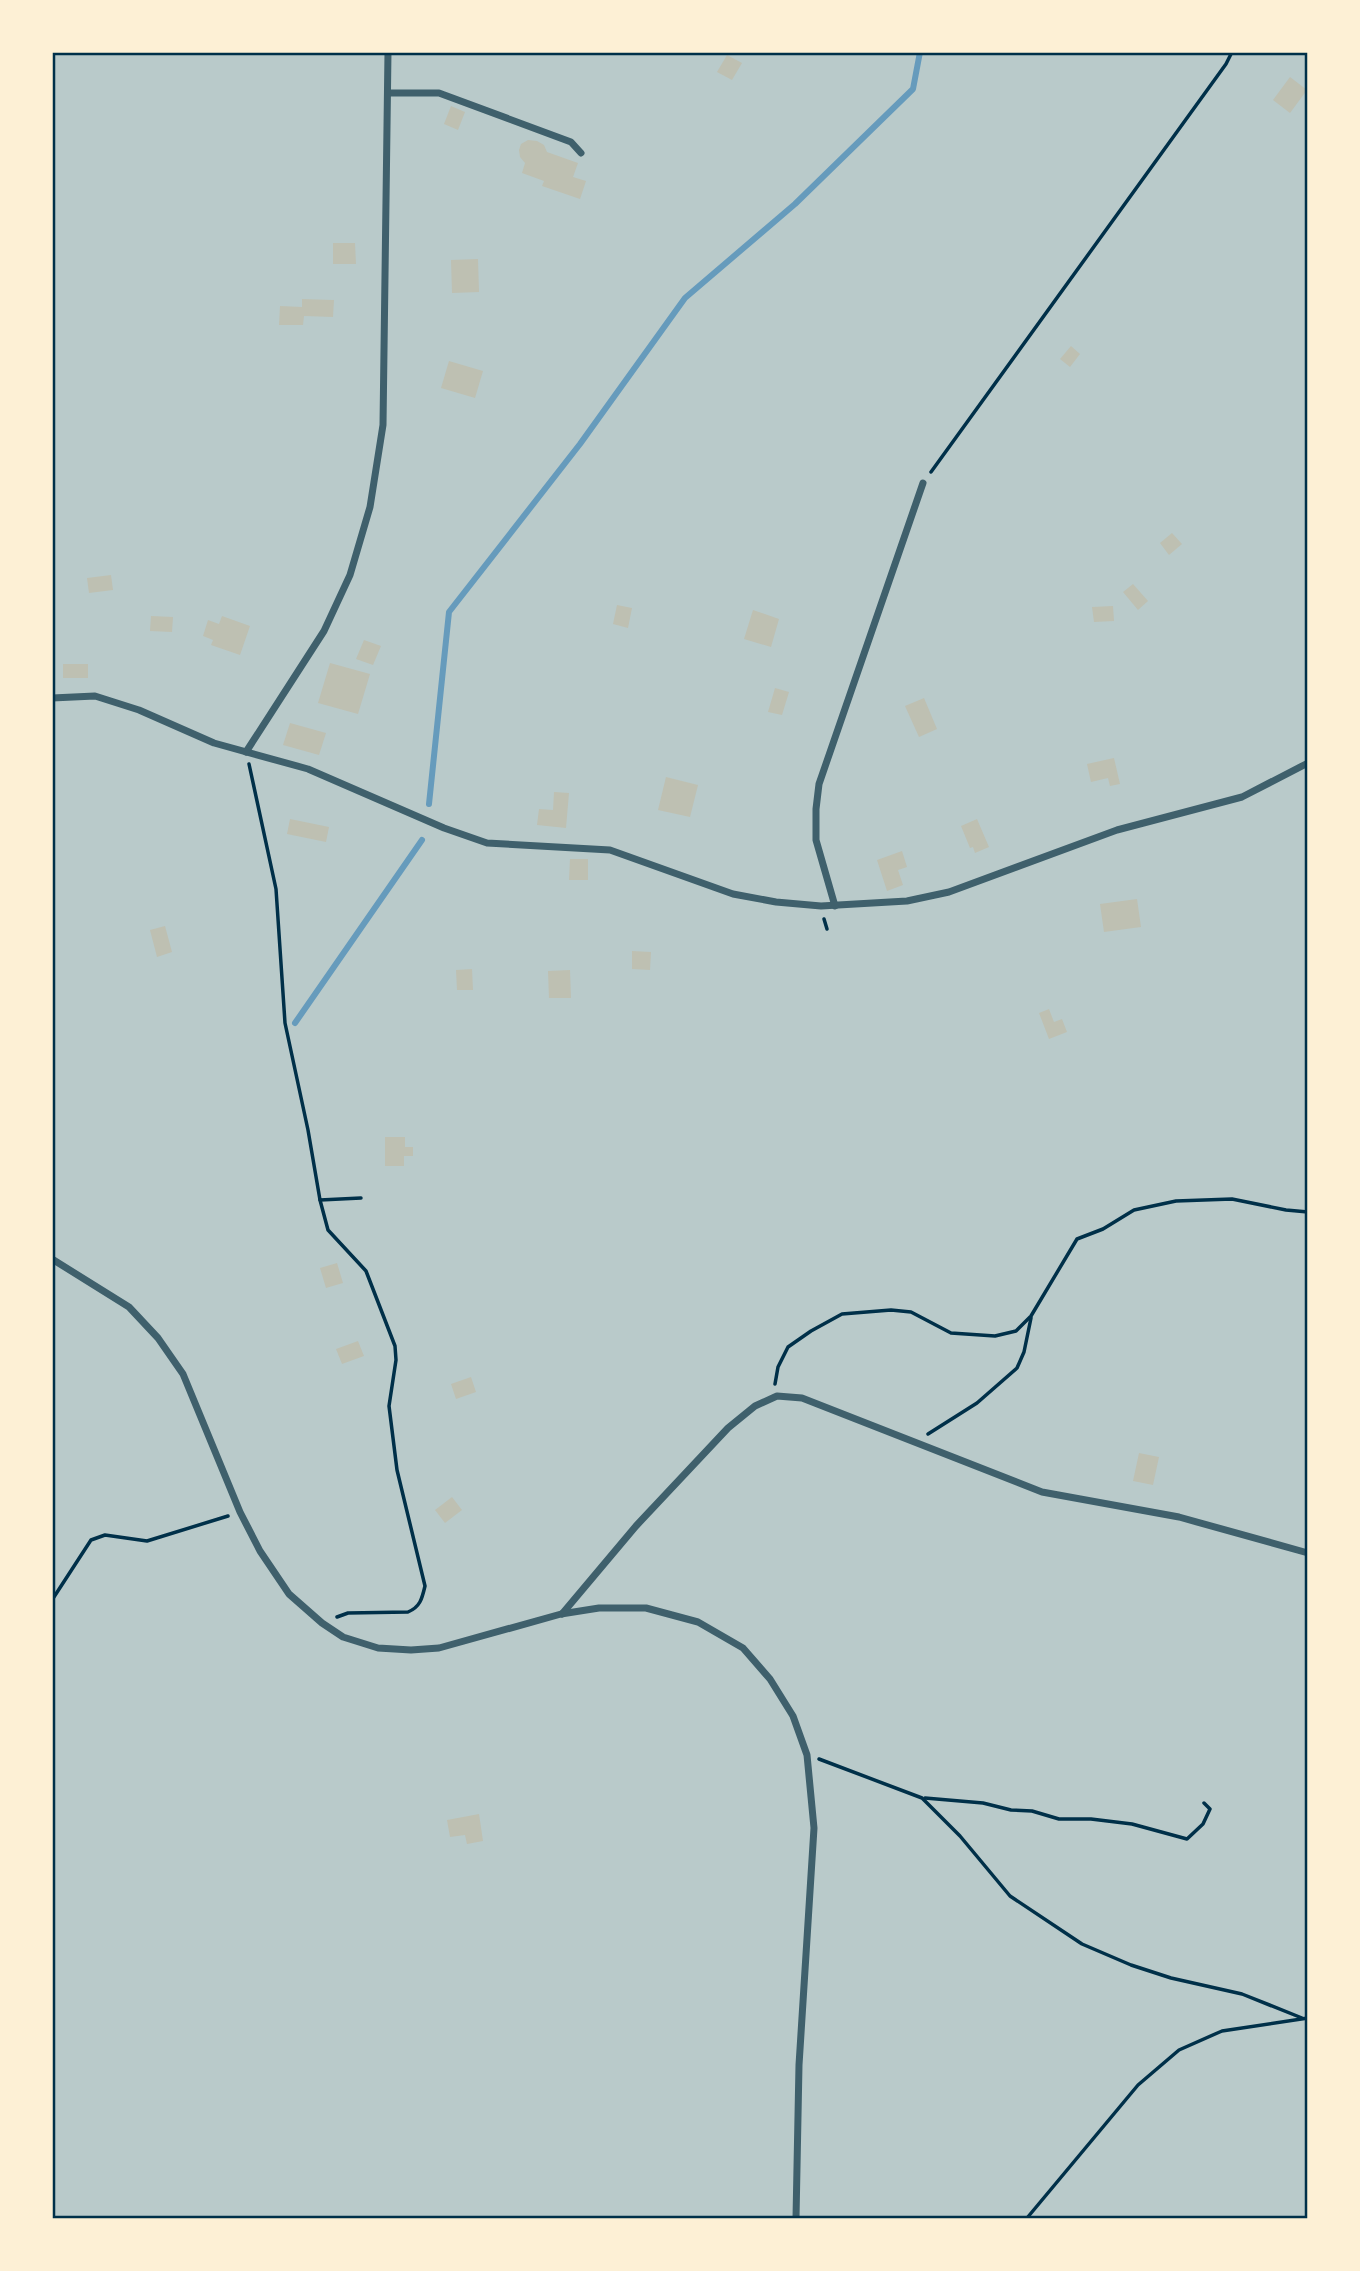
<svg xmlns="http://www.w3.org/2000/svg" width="1360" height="2271" font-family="Jost,sans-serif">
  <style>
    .green { fill: #b9caca }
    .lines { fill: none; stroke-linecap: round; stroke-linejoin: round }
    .stream { stroke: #669bbc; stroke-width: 6 }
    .building { fill: #bec0b2 }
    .path { stroke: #003049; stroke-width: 3.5 }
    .minor { stroke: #3f606c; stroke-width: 7 }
    .neatline { fill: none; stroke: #003049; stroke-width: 2.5 }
  </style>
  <rect width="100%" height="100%" fill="#fdf0d5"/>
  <!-- green -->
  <rect class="green" x="53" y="53" width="1254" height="2165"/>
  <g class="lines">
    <!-- stream -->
    <g class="stream">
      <path d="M 429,804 L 449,612 L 580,444 L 685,298 L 795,204 L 913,89 L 920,52"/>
      <path d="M 295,1023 L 422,840"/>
    </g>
  </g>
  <!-- building -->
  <g class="building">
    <path d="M 727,55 L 742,63 L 732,80 L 717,72 Z"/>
    <path d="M 1290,77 L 1307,90 L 1290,113 L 1273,100 Z"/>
    <path d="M 451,106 L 465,112 L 458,130 L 444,124 Z"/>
    <path d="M 528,140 L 537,141 L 544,145 L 547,152 L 578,163 L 573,177 L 586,181 L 580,199 L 542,186 L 544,181 L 522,173 L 525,163 L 520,157 L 519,150 L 521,144 Z"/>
    <path d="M 333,243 L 355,243 L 356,264 L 333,264 Z"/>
    <path d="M 478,259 L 479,292 L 452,293 L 451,260 Z"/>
    <path d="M 302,299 L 334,300 L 333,317 L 304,316 L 303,325 L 279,325 L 280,306 L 302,307 Z"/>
    <path d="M 1071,346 L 1080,354 L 1070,367 L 1060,359 Z"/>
    <path d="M 449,361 L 483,371 L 475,398 L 441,388 Z"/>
    <path d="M 1172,533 L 1182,544 L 1169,555 L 1160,543 Z"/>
    <path d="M 111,575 L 113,590 L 89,593 L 87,578 Z"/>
    <path d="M 1133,584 L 1148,601 L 1138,610 L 1123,592 Z"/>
    <path d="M 617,605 L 632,608 L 628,628 L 613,624 Z"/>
    <path d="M 1113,606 L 1114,621 L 1094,622 L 1092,607 Z"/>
    <path d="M 753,610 L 779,619 L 771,647 L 744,639 Z"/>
    <path d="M 151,616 L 173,617 L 172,632 L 150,631 Z"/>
    <path d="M 222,616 L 250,626 L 240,655 L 211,645 L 213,640 L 203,636 L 208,620 L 219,624 Z"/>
    <path d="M 364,640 L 381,646 L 373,665 L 356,659 Z"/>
    <path d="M 330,663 L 370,674 L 358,714 L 318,703 Z"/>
    <rect x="63" y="664" width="25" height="14"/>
    <path d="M 775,688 L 789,692 L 782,715 L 768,712 Z"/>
    <path d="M 924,698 L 937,729 L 919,737 L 905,706 Z"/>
    <path d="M 290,723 L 326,733 L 319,755 L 283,745 Z"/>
    <path d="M 1114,758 L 1120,784 L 1110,786 L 1108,778 L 1091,782 L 1087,764 Z"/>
    <path d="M 666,777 L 698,785 L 690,817 L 658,810 Z"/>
    <path d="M 554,792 L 569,793 L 566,828 L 537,825 L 539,809 L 553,810 Z"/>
    <path d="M 290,819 L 329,827 L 326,842 L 287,834 Z"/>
    <path d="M 977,819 L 989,847 L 975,853 L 973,847 L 970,848 L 961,826 Z"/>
    <path d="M 902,851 L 907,867 L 898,870 L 903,885 L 887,891 L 877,860 Z"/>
    <path d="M 570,859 L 588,859 L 588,880 L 569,880 Z"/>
    <path d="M 1137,899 L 1141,927 L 1104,932 L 1100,904 Z"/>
    <path d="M 165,926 L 172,952 L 157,957 L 150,930 Z"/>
    <path d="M 632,951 L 651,952 L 650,970 L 632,969 Z"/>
    <path d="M 472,969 L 473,990 L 457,990 L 456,970 Z"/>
    <path d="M 570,970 L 571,998 L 549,998 L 548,971 Z"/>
    <path d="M 1049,1009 L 1054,1022 L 1062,1019 L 1067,1032 L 1049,1039 L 1039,1013 Z"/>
    <path d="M 385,1137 L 405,1137 L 405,1147 L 413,1147 L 413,1156 L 404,1156 L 404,1166 L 385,1166 Z"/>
    <path d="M 337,1263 L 343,1283 L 326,1288 L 320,1268 Z"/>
    <path d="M 358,1341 L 364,1356 L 342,1364 L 336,1349 Z"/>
    <path d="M 471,1377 L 476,1392 L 456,1399 L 451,1384 Z"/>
    <path d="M 1139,1453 L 1159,1457 L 1153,1485 L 1133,1481 Z"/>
    <path d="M 452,1497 L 462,1510 L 445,1523 L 435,1510 Z"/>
    <path d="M 479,1814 L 483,1841 L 467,1844 L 465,1835 L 450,1837 L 447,1820 Z"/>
  </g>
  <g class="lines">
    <!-- path -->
    <g class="path">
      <path d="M 931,472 L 1226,64 L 1232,52"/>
      <path d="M 249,764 L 276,889 L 285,1023 L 308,1130 L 320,1200 L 361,1198"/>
      <path d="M 824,919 L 827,929"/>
      <path d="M 320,1200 L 328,1230 L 366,1271 L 395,1346 L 396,1360 L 389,1406 L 397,1470 L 425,1586 C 422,1599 420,1607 408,1612 L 348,1613 L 337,1617"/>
      <path d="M 775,1384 L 778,1367 L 788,1347 L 811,1331 L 842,1314 L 891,1310 L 911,1312 L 951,1333 L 995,1336 L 1016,1331 L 1031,1316 L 1077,1239 L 1103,1229 L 1134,1210 L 1176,1201 L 1232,1199 L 1286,1210 L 1308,1212"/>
      <path d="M 928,1434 L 977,1403 L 1017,1368 L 1024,1352 L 1031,1318"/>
      <path d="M 52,1600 L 91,1540 L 105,1535 L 147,1541 L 228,1516"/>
      <path d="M 819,1759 L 922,1798 L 960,1836 L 1010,1896 L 1082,1944 L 1131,1965 L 1171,1978 L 1242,1994 L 1302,2018"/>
      <path d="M 925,1798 L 983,1803 L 1011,1810 L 1032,1811 L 1059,1819 L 1091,1819 L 1132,1824 L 1187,1839 L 1203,1824 L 1210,1809 L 1204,1803"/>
      <path d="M 1027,2218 L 1138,2085 L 1179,2050 L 1222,2031 L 1308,2018"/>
    </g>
    <!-- minor -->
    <g class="minor">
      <path d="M 389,93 L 439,93 L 571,142 L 581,153"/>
      <path d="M 52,698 L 95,696 L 139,710 L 214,743 L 308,769 L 444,828 L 487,843 L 610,850 L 733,894 L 776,902 L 821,906 L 907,901 L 949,892 L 1117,830 L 1242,797 L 1308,763"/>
      <path d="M 246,752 L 324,631 L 350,575 L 370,507 L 383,425 L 388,52"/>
      <path d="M 835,906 L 816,840 L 816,809 L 819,784 L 923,483"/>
      <path d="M 52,1259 L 129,1307 L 158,1338 L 183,1374 L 240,1512 L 260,1551 L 289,1594 L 322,1623 L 343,1637 L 378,1648 L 411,1650 L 439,1648 L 561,1614 L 599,1608 L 646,1608 L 698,1622 L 743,1648 L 770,1679 L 793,1716 L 807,1755 L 814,1828 L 799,2065 L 796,2218"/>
      <path d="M 562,1614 L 636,1526 L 728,1428 L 755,1406 L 777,1396 L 802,1398 L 1042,1492 L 1179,1517 L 1308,1553"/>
    </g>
  </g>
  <!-- border -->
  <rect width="1360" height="2271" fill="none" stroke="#fdf0d5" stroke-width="108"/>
  <rect x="54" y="54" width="1252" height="2163" class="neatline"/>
</svg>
